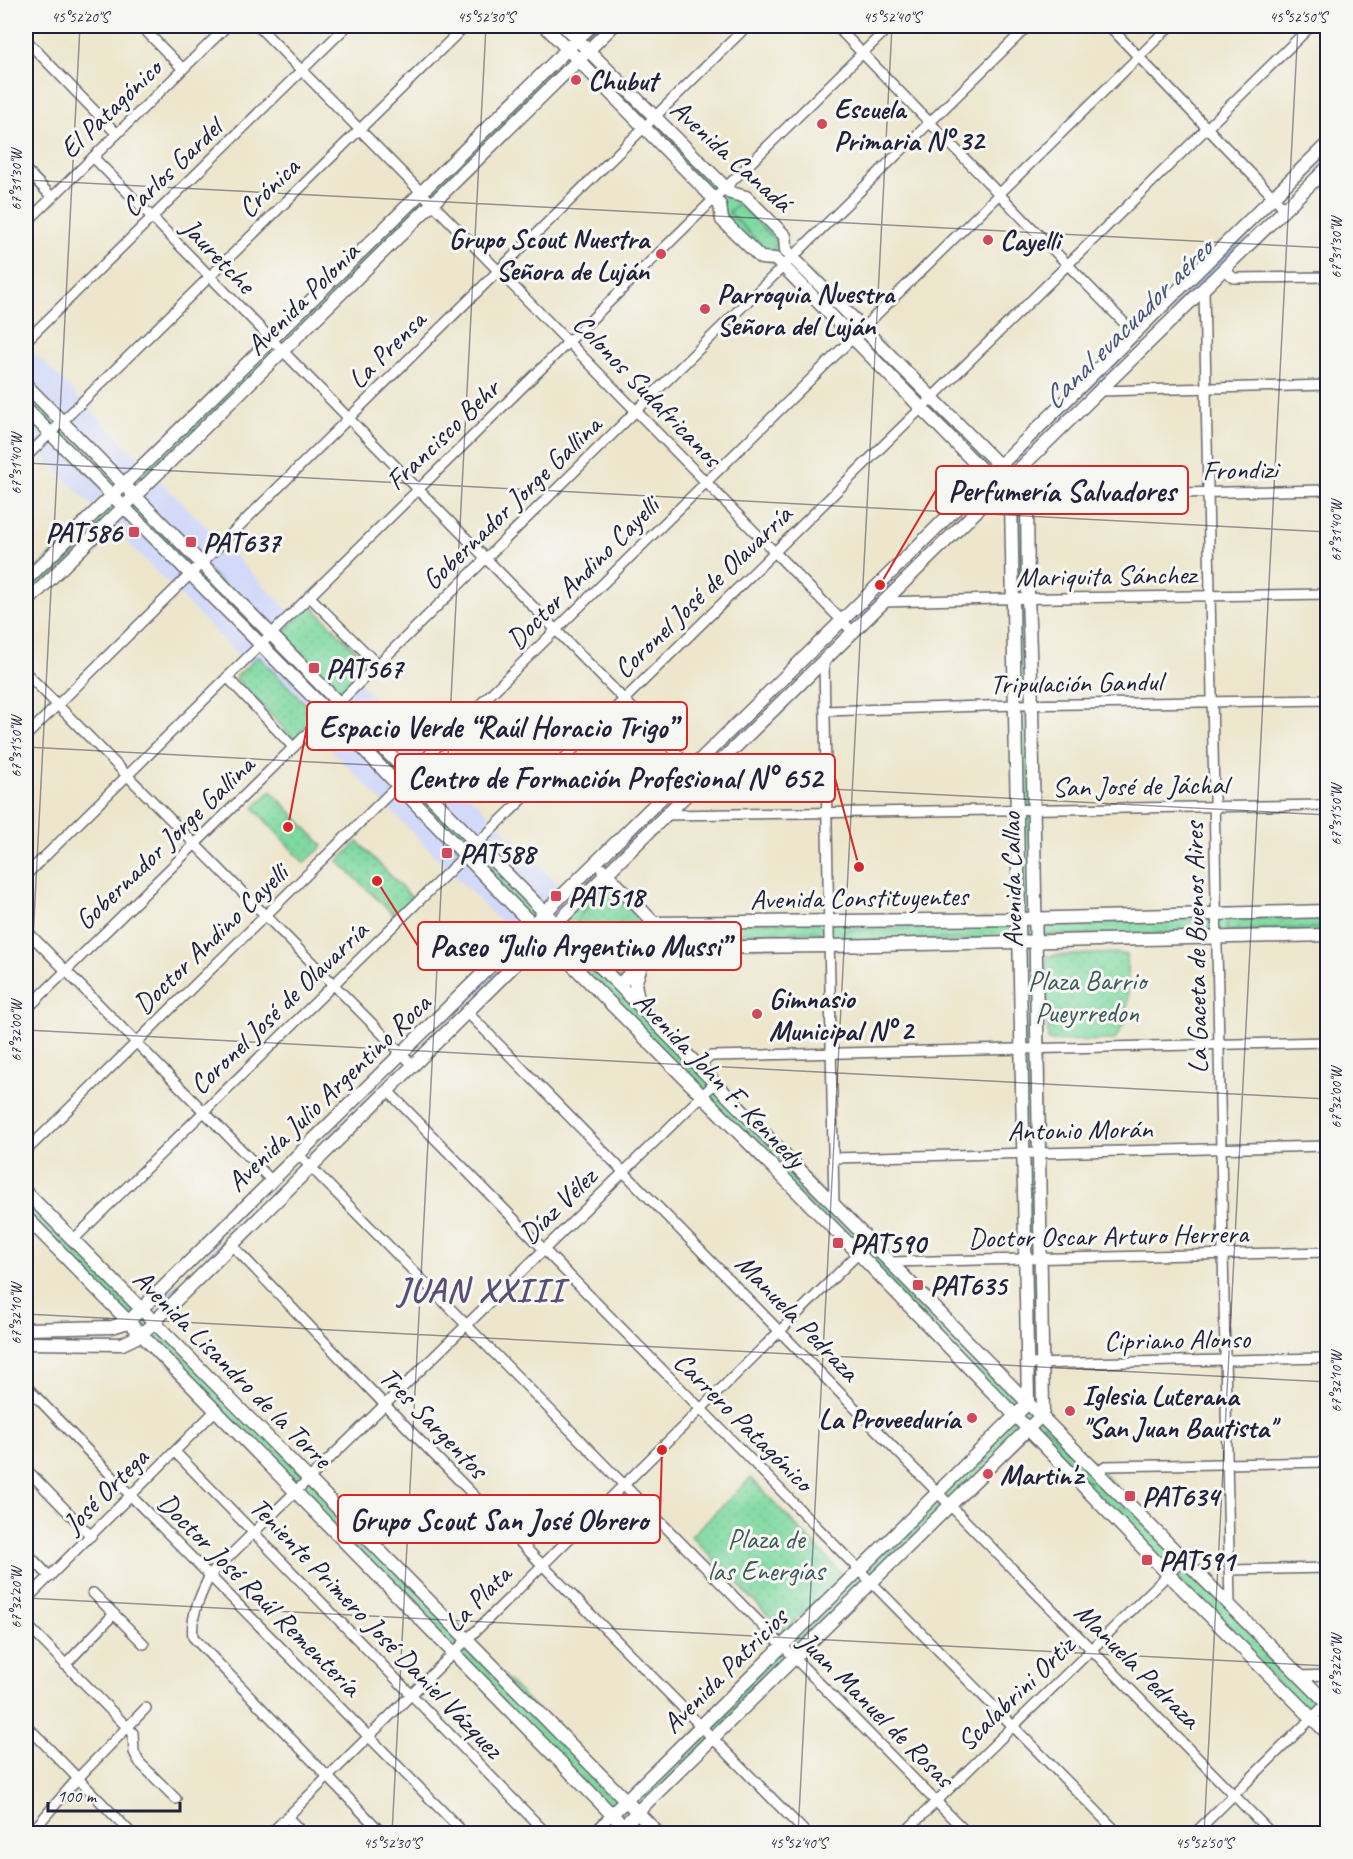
<svg xmlns="http://www.w3.org/2000/svg" width="1353" height="1859" font-family="Caveat,sans-serif">
  <style>
    .built { fill: #d2d9f9 }
    .grass { fill: url(#grass-tufts); stroke: #507e6e; stroke-width: 1.5; fill-rule: evenodd }
    .park { fill: url(#park-dots); stroke: #507e6e; stroke-width: 1.5 }
    .lines { fill: none; stroke-linecap: round; stroke-linejoin: round }
    .stream { stroke: #82b1ec; stroke-width: 3 }
    .minor-casing { stroke: #69676e; stroke-width: 12 }
    .major-casing { stroke: #69676e; stroke-width: 15 }
    .minor { stroke: #fff; stroke-width: 9 }
    .major { stroke: #fff; stroke-width: 12 }
    .ticks { fill: none; stroke: #22223b; stroke-width: 1.5; stroke-opacity: 0.45 }
    .poi-dot { fill: #d1495b; stroke: #f6f6f2; stroke-width: 2 }
    .labels { text-anchor: middle; stroke-width: 6; stroke-linejoin: round; paint-order: stroke }
    .poi-label { font-size: 28px; font-weight: bold; fill: #22223b; stroke: #f6f6f2; text-anchor: start }
    .street-label { font-size: 28px; fill: #22223b; stroke: #f6f6f2 }
    .park-label { font-size: 28px; fill: #3e5959; stroke: #f6f6f2 }
    .water-label { font-size: 30px; font-style: italic; fill: #445479; stroke: #f6f6f2 }
    .district-label { font-size: 34px; font-weight: bold; letter-spacing: 1.5px; fill: #585074; stroke: #f6f6f2 }
    .leader { fill: none; stroke: #d62828; stroke-width: 2 }
    .callout-dot { fill: #d62828; stroke: #f6f6f2; stroke-width: 2 }
    .callout { fill: #f6f6f2; stroke: #d62828; stroke-width: 2 }
    .callout-label { font-size: 30px; text-anchor: middle; font-weight: bold; fill: #22223b }
    .neatline { fill: none; stroke: #22223b; stroke-width: 2 }
    .ticks-label { font-size: 15px; text-anchor: middle; fill: #22223b }
  </style>
  <defs>
    <pattern id="grass-tufts" width="24" height="20" patternUnits="userSpaceOnUse" patternTransform="scale(1.5)"><rect width="24" height="20" fill="#7fd9a0"/><path d="M3 7l-1-3M5 7V3M7 7l1-3M15 17l-1-3M17 17v-4M19 17l1-3" fill="none" stroke="#6dba8b"/></pattern>
    <pattern id="park-dots" width="8" height="8" patternUnits="userSpaceOnUse" patternTransform="scale(1.5)"><rect width="8" height="8" fill="#7fd9a0"/><path d="M2 2h.1M6 6h.1" fill="none" stroke="#6dba8b" stroke-width="1.8" stroke-linecap="round"/></pattern>
  </defs>
  <rect width="100%" height="100%" fill="#f6f6f2"/>
  <filter id="ink" filterUnits="userSpaceOnUse"><feTurbulence type="fractalNoise" baseFrequency=".0167" numOctaves="2"/><feDisplacementMap in="SourceGraphic" scale="12" xChannelSelector="R" yChannelSelector="G"/><feConvolveMatrix kernelMatrix="1 2 1 2 8 2 1 2 1" color-interpolation-filters="sRGB"/></filter>
  <filter id="wash" filterUnits="userSpaceOnUse"><feTurbulence type="fractalNoise" baseFrequency=".008" numOctaves="4" result="noise"/><feDisplacementMap in="SourceGraphic" scale="24" xChannelSelector="R" yChannelSelector="G"/><feGaussianBlur stdDeviation="1.35" result="paint"/><feColorMatrix in="noise" values="0 0 0 0 0 0 0 0 0 0 0 0 0 0 0 0 0 1.4 0 .05"/><feComposite in="paint" operator="in"/></filter>
  <g filter="url(#wash)">
    <rect width="100%" height="100%" fill="#ede6cc"/>
    <!-- built -->
    <path class="built" d="M 26,344 L 572,899 L 559,913 L 523,945 L 26,439 Z"/>
    <!-- grass -->
    <path class="grass" d="M 545,26 L 577,39 L 591,26 L 613,26 L 588,50 L 725,187 L 746,197 L 785,236 L 786,250 L 1022,481 L 1036,918 L 1327,911 L 1327,935 L 1037,941 L 1043,1411 L 1327,1704 L 1327,1734 L 1029,1428 L 638,1811 L 659,1833 L 631,1833 L 623,1826 L 615,1833 L 593,1833 L 612,1815 L 26,1217 L 26,1192 L 626,1800 L 1016,1415 L 123,508 L 26,603 L 26,580 L 111,496 L 26,409 L 26,385 L 123,484 L 567,49 ZM 578,60 L 720,205 L 722,220 L 761,258 L 783,266 L 1011,501 L 1019,919 L 655,923 L 608,875 L 557,924 L 135,496 ZM 1020,942 L 1028,1403 L 619,984 L 655,949 Z"/>
    <!-- park -->
    <g class="park">
      <path d="M 654,123 L 717,185 L 712,190 L 650,129 Z"/>
      <path d="M 738,203 L 778,243 L 769,253 L 729,212 Z"/>
      <path d="M 311,605 L 370,665 L 341,693 L 282,633 Z"/>
      <path d="M 258,656 L 317,716 L 294,739 L 235,678 Z"/>
      <path d="M 271,791 L 323,846 L 304,863 L 254,808 Z"/>
      <path d="M 358,842 L 415,901 L 397,918 L 338,861 Z"/>
      <path d="M 606,889 L 612,890 L 648,929 L 650,940 L 646,950 L 617,980 C 602,966 569,945 578,921 C 582,909 598,898 606,889 Z"/>
      <path d="M 1327,916 L 1327,928 L 1227,931 L 1227,919 Z"/>
      <path d="M 1207,919 L 1208,933 L 1044,935 L 1043,923 Z"/>
      <path d="M 1007,926 L 1011,929 L 1012,934 L 1009,938 L 841,941 L 842,933 L 846,930 Z"/>
      <path d="M 814,931 L 819,932 L 821,936 L 818,942 L 665,945 L 661,940 L 665,934 Z"/>
      <path d="M 1116,953 L 1127,955 L 1128,1000 L 1125,1021 L 1115,1040 L 1048,1041 L 1046,956 Z"/>
      <path d="M 1044,1424 L 1095,1477 L 1089,1483 L 1038,1430 Z"/>
      <path d="M 751,1478 L 843,1575 L 784,1632 L 691,1536 Z"/>
    </g>
    <g class="lines">
      <!-- stream -->
      <g class="stream">
        <path d="M 1289,194 L 1328,156"/>
        <path d="M 1012,466 L 1271,212"/>
        <path d="M 863,614 L 986,491"/>
        <path d="M 609,859 L 789,686"/>
        <path d="M 559,910 L 598,874"/>
        <path d="M 419,1050 L 533,938"/>
        <path d="M 311,1156 L 401,1067"/>
        <path d="M 156,1308 L 298,1169"/>
        <path d="M 26,1336 L 130,1335"/>
      </g>
    </g>
  </g>
  <g filter="url(#ink)">
    <g class="lines">
      <defs>
        <g id="minor">
          <path d="M 141,26 L 183,69"/>
          <path d="M 258,26 L 854,633"/>
          <path d="M 836,26 L 1134,333"/>
          <path d="M 1109,26 L 1285,209"/>
          <path d="M 26,40 L 117,134"/>
          <path d="M 93,157 L 692,769"/>
          <path d="M 26,170 L 52,197"/>
          <path d="M 26,223 L 227,26"/>
          <path d="M 1229,264 L 1228,273 L 1234,278 L 1328,277"/>
          <path d="M 1204,289 L 1230,1606"/>
          <path d="M 26,341 L 347,26"/>
          <path d="M 1100,391 L 1328,385"/>
          <path d="M 26,457 L 465,26"/>
          <path d="M 1011,500 L 1027,496 L 1328,490"/>
          <path d="M 309,596 L 377,664"/>
          <path d="M 884,602 L 996,599 L 1328,594"/>
          <path d="M 824,662 L 834,1205"/>
          <path d="M 26,673 L 414,1066"/>
          <path d="M 227,677 L 293,747"/>
          <path d="M 825,711 L 1016,705 L 1328,700"/>
          <path d="M 26,736 L 747,26"/>
          <path d="M 666,815 L 1328,805"/>
          <path d="M 26,875 L 890,26"/>
          <path d="M 26,930 L 271,1180"/>
          <path d="M 26,1010 L 1028,26"/>
          <path d="M 468,1013 L 1272,1834"/>
          <path d="M 699,1066 L 711,1056 L 1328,1042"/>
          <path d="M 388,1091 L 1119,1834"/>
          <path d="M 26,1151 L 1170,26"/>
          <path d="M 299,1155 L 968,1834"/>
          <path d="M 833,1158 L 1328,1146"/>
          <path d="M 73,1240 L 1311,26"/>
          <path d="M 232,1245 L 385,1405 L 807,1834"/>
          <path d="M 889,1262 L 1328,1252"/>
          <path d="M 1027,1364 L 1328,1358"/>
          <path d="M 26,1386 L 132,1497 L 465,1834"/>
          <path d="M 175,1452 L 547,1834"/>
          <path d="M 26,1469 L 91,1536"/>
          <path d="M 1098,1474 L 1105,1466 L 1328,1462"/>
          <path d="M 26,1552 L 50,1577"/>
          <path d="M 1230,1570 L 1328,1568"/>
          <path d="M 93,1593 L 144,1644"/>
          <path d="M 26,1600 L 215,1411"/>
          <path d="M 26,1624 L 133,1733 L 134,1752 L 139,1762 L 176,1799"/>
          <path d="M 65,1665 L 114,1614"/>
          <path d="M 1300,1676 L 1328,1675"/>
          <path d="M 26,1725 L 132,1834"/>
          <path d="M 287,1817 L 304,1834"/>
          <path d="M 30,1834 L 78,1778 L 146,1708"/>
          <path d="M 270,1834 L 870,1242"/>
          <path d="M 383,1834 L 193,1637 C 190,1616 201,1594 210,1575 L 715,1083"/>
          <path d="M 593,1834 L 612,1814"/>
          <path d="M 903,1834 L 1183,1560"/>
          <path d="M 1194,1834 L 1327,1703"/>
        </g>
        <g id="major">
          <path d="M 545,26 L 720,205 L 722,220 L 761,258 L 775,259 L 783,266 L 1011,500 L 1028,1403 L 612,1814"/>
          <path d="M 564,26 L 731,193 L 746,197 L 785,236 L 786,250 L 792,257 L 1000,466 L 1022,481 L 1027,496 L 1028,598 L 1032,705 L 1043,1411 L 1041,1416 L 623,1826"/>
          <path d="M 26,385 L 557,925 L 619,985 L 1028,1403 L 1328,1704"/>
          <path d="M 26,409 L 328,712 L 511,903 L 858,1253 L 1168,1574 L 1328,1734"/>
          <path d="M 26,580 L 591,26"/>
          <path d="M 26,603 L 613,26"/>
          <path d="M 603,870 L 654,923 L 1019,919 L 1328,911"/>
          <path d="M 654,923 L 655,948"/>
          <path d="M 619,985 L 655,948 L 829,946 L 1328,935"/>
          <path d="M 639,1004 L 635,984 L 641,966"/>
          <path d="M 26,1192 L 659,1834"/>
          <path d="M 26,1217 L 631,1834"/>
          <path d="M 26,1329 L 112,1327 L 128,1322 L 1328,143"/>
          <path d="M 26,1343 L 122,1344 L 141,1335 L 666,815 L 1328,167"/>
        </g>
      </defs>
      <!-- minor casing -->
      <use href="#minor" class="minor-casing"/>
      <!-- major casing -->
      <use href="#major" class="major-casing"/>
      <!-- minor -->
      <use href="#minor" class="minor"/>
      <!-- major -->
      <use href="#major" class="major"/>
    </g>
  </g>
  <!-- ticks -->
  <path class="ticks" d="M 26,180 L 1328,248M 26,463 L 1328,532M 26,747 L 1328,815M 26,1030 L 1328,1099M 26,1075 L 80,26M 26,1314 L 1328,1382M 26,1598 L 1328,1666M 392,1834 L 486,26M 798,1834 L 892,26M 1204,1834 L 1298,26"/>
  <!-- markers -->
  <g class="poi-dot">
    <circle cx="576" cy="80" r="6"/>
    <circle cx="822" cy="124" r="6"/>
    <circle cx="988" cy="240" r="6"/>
    <circle cx="661" cy="254" r="6"/>
    <circle cx="705" cy="309" r="6"/>
    <rect x="128" y="526" width="12" height="12" rx="3"/>
    <rect x="185" y="536" width="12" height="12" rx="3"/>
    <rect x="308" y="662" width="12" height="12" rx="3"/>
    <rect x="441" y="847" width="12" height="12" rx="3"/>
    <rect x="550" y="890" width="12" height="12" rx="3"/>
    <circle cx="757" cy="1014" r="6"/>
    <rect x="832" y="1237" width="12" height="12" rx="3"/>
    <rect x="912" y="1279" width="12" height="12" rx="3"/>
    <circle cx="1070" cy="1411" r="6"/>
    <circle cx="972" cy="1418" r="6"/>
    <circle cx="988" cy="1474" r="6"/>
    <rect x="1124" y="1490" width="12" height="12" rx="3"/>
    <rect x="1141" y="1554" width="12" height="12" rx="3"/>
  </g>
  <g class="labels">
    <!-- poi labels -->
    <g class="poi-label">
      <text x="588" y="90">Chubut</text>
      <text x="834" y="118">Escuela<tspan x="834" dy="32">Primaria N° 32</tspan></text>
      <text x="649" y="248" text-anchor="end">Grupo Scout Nuestra<tspan x="649" dy="32">Señora de Luján</tspan></text>
      <text x="1000" y="250">Cayelli</text>
      <text x="717" y="303">Parroquia Nuestra<tspan x="717" dy="32">Señora del Luján</tspan></text>
      <text x="122" y="542" text-anchor="end">PAT586</text>
      <text x="203" y="552">PAT637</text>
      <text x="326" y="678">PAT567</text>
      <text x="459" y="863">PAT588</text>
      <text x="568" y="906">PAT518</text>
      <text x="769" y="1008">Gimnasio<tspan x="769" dy="32">Municipal N° 2</tspan></text>
      <text x="850" y="1253">PAT590</text>
      <text x="930" y="1295">PAT635</text>
      <text x="1082" y="1405">Iglesia Luterana<tspan x="1082" dy="32">"San Juan Bautista"</tspan></text>
      <text x="960" y="1428" text-anchor="end">La Proveeduría</text>
      <text x="1000" y="1484">Martin'z</text>
      <text x="1142" y="1506">PAT634</text>
      <text x="1159" y="1570">PAT591</text>
    </g>
    <!-- street labels -->
    <g class="street-label">
      <text transform="translate(110 108) rotate(-44)" y="10">El Patagónico</text>
      <text transform="translate(732 155) rotate(42)" y="10">Avenida Canadá</text>
      <text transform="translate(171 167) rotate(-44)" y="10">Carlos Gardel</text>
      <text transform="translate(268 187) rotate(-44)" y="10">Crónica</text>
      <text transform="translate(219 255) rotate(46)" y="10">Jauretche</text>
      <text transform="translate(302 298) rotate(-45)" y="10">Avenida Polonia</text>
      <text transform="translate(386 349) rotate(-45)" y="10">La Prensa</text>
      <text transform="translate(648 390) rotate(46)" y="10">Colonos Sudafricanos</text>
      <text transform="translate(442 434) rotate(-44)" y="10">Francisco Behr</text>
      <text transform="translate(1240 469) rotate(-1)" y="10">Frondizi</text>
      <text transform="translate(511 502) rotate(-44)" y="10">Gobernador Jorge Gallina</text>
      <text transform="translate(582 572) rotate(-45)" y="10">Doctor Andino Cayelli</text>
      <text transform="translate(1106 575) rotate(-1)" y="10">Mariquita Sánchez</text>
      <text transform="translate(702 591) rotate(-44)" y="10">Coronel José de Olavarría</text>
      <text transform="translate(1076 682) rotate(-1)" y="10">Tripulación Gandul</text>
      <text transform="translate(1140 785) rotate(-1)" y="10">San José de Jáchal</text>
      <text transform="translate(164 842) rotate(-44)" y="10">Gobernador Jorge Gallina</text>
      <text transform="translate(1011 880) rotate(-91)" y="10">Avenida Callao</text>
      <text transform="translate(859 897) rotate(-1)" y="10">Avenida Constituyentes</text>
      <text transform="translate(210 938) rotate(-44)" y="10">Doctor Andino Cayelli</text>
      <text transform="translate(1195 948) rotate(-91)" y="10">La Gaceta de Buenos Aires</text>
      <text transform="translate(278 1007) rotate(-44)" y="10">Coronel José de Olavarría</text>
      <text transform="translate(720 1079) rotate(46)" y="10">Avenida John F. Kennedy</text>
      <text transform="translate(328 1092) rotate(-44)" y="10">Avenida Julio Argentino Roca</text>
      <text transform="translate(1080 1129) rotate(-1)" y="10">Antonio Morán</text>
      <text transform="translate(557 1205) rotate(-44)" y="10">Díaz Vélez</text>
      <text transform="translate(1108 1235) rotate(-1)" y="10">Doctor Oscar Arturo Herrera</text>
      <text transform="translate(798 1317) rotate(46)" y="10">Manuela Pedraza</text>
      <text transform="translate(1177 1339) rotate(-1)" y="10">Cipriano Alonso</text>
      <text transform="translate(233 1368) rotate(45)" y="10">Avenida Lisandro de la Torre</text>
      <text transform="translate(744 1421) rotate(45)" y="10">Carrero Patagónico</text>
      <text transform="translate(434 1422) rotate(46)" y="10">Tres Sargentos</text>
      <text transform="translate(105 1490) rotate(-45)" y="10">José Ortega</text>
      <text transform="translate(260 1594) rotate(45)" y="10">Doctor José Raúl Rementería</text>
      <text transform="translate(477 1598) rotate(-45)" y="10">La Plata</text>
      <text transform="translate(377 1627) rotate(46)" y="10">Teniente Primero José Daniel Vázquez</text>
      <text transform="translate(1138 1665) rotate(45)" y="10">Manuela Pedraza</text>
      <text transform="translate(724 1670) rotate(-45)" y="10">Avenida Patricios</text>
      <text transform="translate(1015 1693) rotate(-44)" y="10">Scalabrini Ortiz</text>
      <text transform="translate(877 1709) rotate(45)" y="10">Juan Manuel de Rosas</text>
    </g>
    <!-- park labels -->
    <g class="park-label">
      <text x="1087" y="990">Plaza Barrio<tspan x="1087" dy="32">Pueyrredon</tspan></text>
      <text x="766" y="1548">Plaza de<tspan x="766" dy="32">las Energías</tspan></text>
    </g>
    <!-- water labels -->
    <g class="water-label">
      <text transform="translate(1127 324) rotate(-45)" y="10">Canal evacuador aéreo</text>
    </g>
    <!-- district labels -->
    <g class="district-label">
      <text x="481" y="1301">JUAN XXIII</text>
    </g>
  </g>
  <!-- callouts -->
  <path class="leader" d="M880 585L936 490M288 827L307 726M859 867L835 778M377 881L418 946M662 1450L660 1519"/>
  <g class="callout-dot">
    <circle cx="880" cy="585" r="6"/>
    <circle cx="288" cy="827" r="6"/>
    <circle cx="859" cy="867" r="6"/>
    <circle cx="377" cy="881" r="6"/>
    <circle cx="662" cy="1450" r="6"/>
  </g>
  <g class="callout">
    <rect x="936" y="466" width="252" height="48" rx="6"/>
    <rect x="307" y="702" width="380" height="48" rx="6"/>
    <rect x="395" y="754" width="440" height="48" rx="6"/>
    <rect x="418" y="922" width="323" height="48" rx="6"/>
    <rect x="338" y="1495" width="322" height="48" rx="6"/>
  </g>
  <g class="callout-label">
    <text x="1062" y="501">Perfumería Salvadores</text>
    <text x="497" y="737">Espacio Verde “Raúl Horacio Trigo”</text>
    <text x="615" y="788">Centro de Formación Profesional N° 652</text>
    <text x="579" y="956">Paseo “Julio Argentino Mussi”</text>
    <text x="499" y="1530">Grupo Scout San José Obrero</text>
  </g>
  <!-- margin -->
  <rect width="1353" height="1859" fill="none" stroke="#f6f6f2" stroke-width="66"/>
  <!-- scale -->
  <path d="M48 1802v9h132v-9" fill="none" stroke="#22223b" stroke-width="3"/>
  <text x="57" y="1802" font-size="18" fill="#22223b" stroke="#f6f6f2" stroke-width="4.5" paint-order="stroke">100 m</text>
  <rect x="33" y="33" width="1287" height="1793" class="neatline"/>
  <g class="ticks-label">
    <text x="80" y="22">45°52'20"S</text>
    <text x="486" y="22">45°52'30"S</text>
    <text x="892" y="22">45°52'40"S</text>
    <text x="1298" y="22">45°52'50"S</text>
    <text transform="translate(16 180) rotate(-90)" y="5">67°31'30"W</text>
    <text transform="translate(1336 248) rotate(-90)" y="5">67°31'30"W</text>
    <text transform="translate(16 464) rotate(-90)" y="5">67°31'40"W</text>
    <text transform="translate(1336 531) rotate(-90)" y="5">67°31'40"W</text>
    <text transform="translate(16 747) rotate(-90)" y="5">67°31'50"W</text>
    <text transform="translate(1336 815) rotate(-90)" y="5">67°31'50"W</text>
    <text transform="translate(16 1031) rotate(-90)" y="5">67°32'00"W</text>
    <text transform="translate(1336 1098) rotate(-90)" y="5">67°32'00"W</text>
    <text transform="translate(16 1314) rotate(-90)" y="5">67°32'10"W</text>
    <text transform="translate(1336 1382) rotate(-90)" y="5">67°32'10"W</text>
    <text transform="translate(16 1598) rotate(-90)" y="5">67°32'20"W</text>
    <text transform="translate(1336 1665) rotate(-90)" y="5">67°32'20"W</text>
    <text x="392" y="1848">45°52'30"S</text>
    <text x="798" y="1848">45°52'40"S</text>
    <text x="1204" y="1848">45°52'50"S</text>
  </g>
</svg>
